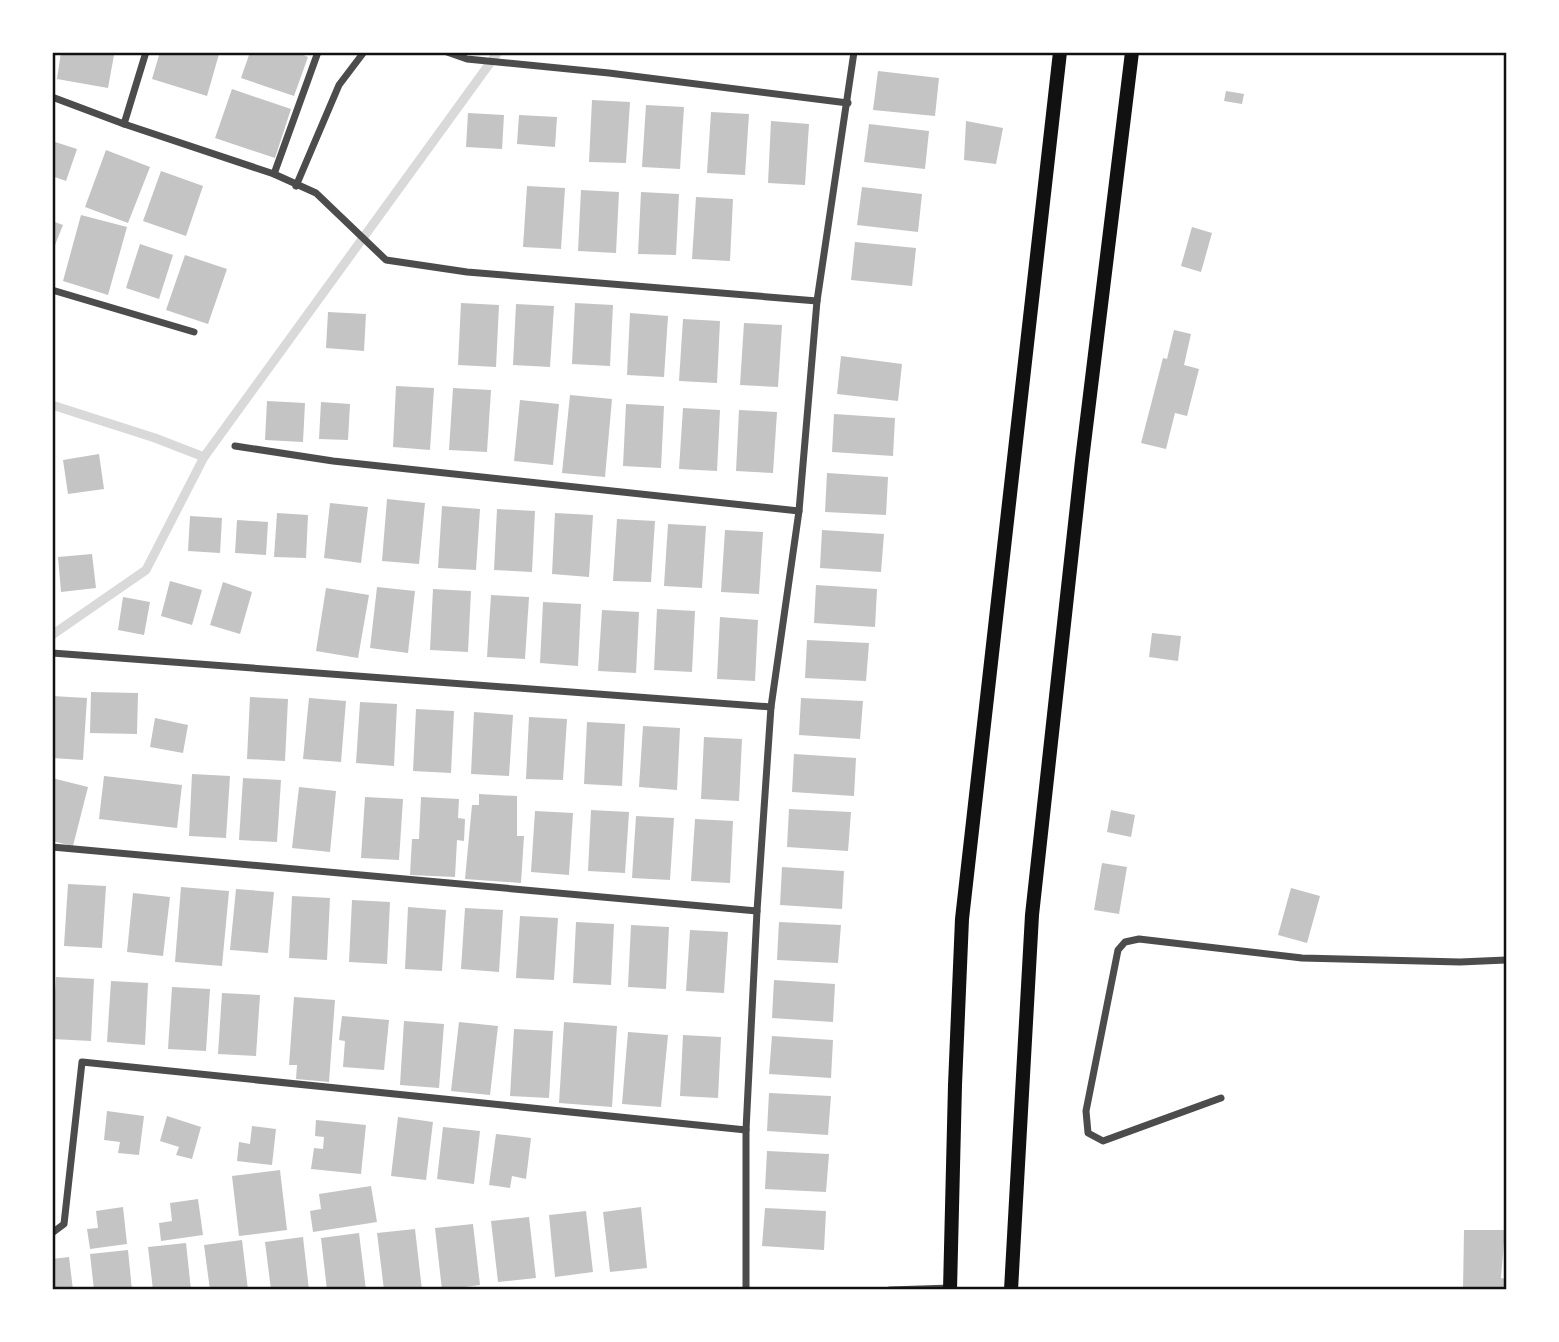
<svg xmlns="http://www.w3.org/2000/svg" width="1559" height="1342" font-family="Cabin,sans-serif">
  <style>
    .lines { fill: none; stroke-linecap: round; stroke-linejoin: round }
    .stream { stroke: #d9d9d9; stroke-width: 9 }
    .building { fill: #c4c4c4 }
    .minor { stroke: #4c4c4c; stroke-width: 7 }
    .secondary { stroke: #111; stroke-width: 14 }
    .neatline { fill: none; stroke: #111; stroke-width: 2.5 }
  </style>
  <rect width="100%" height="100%" fill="#fff"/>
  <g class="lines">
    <!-- stream -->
    <g class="stream">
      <path d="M 52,405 L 155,438 L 204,457"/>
      <path d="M 52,635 L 146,570 L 204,457 L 498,52"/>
    </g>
  </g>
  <!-- building -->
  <g class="building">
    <path d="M 61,52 L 114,55 L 108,88 L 57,79 Z"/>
    <path d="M 160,52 L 219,54 L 207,96 L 152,79 Z"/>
    <path d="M 250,52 L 297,52 L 308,57 L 294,96 L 241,78 Z"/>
    <path d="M 878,71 L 939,78 L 935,116 L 873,110 Z"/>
    <path d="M 232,89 L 291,109 L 275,158 L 215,138 Z"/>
    <path d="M 1226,91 L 1244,94 L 1242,104 L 1224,101 Z"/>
    <path d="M 592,100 L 630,102 L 626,163 L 589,162 Z"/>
    <path d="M 646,105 L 684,107 L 680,169 L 642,167 Z"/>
    <path d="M 711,112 L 749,114 L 745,175 L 707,173 Z"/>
    <path d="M 468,113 L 504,115 L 502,149 L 466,147 Z"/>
    <path d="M 519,115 L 557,117 L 555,147 L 517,144 Z"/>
    <path d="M 771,121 L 809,124 L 805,185 L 768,183 Z"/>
    <path d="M 966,121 L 1003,128 L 996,164 L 964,160 Z"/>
    <path d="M 869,124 L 929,131 L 925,169 L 864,162 Z"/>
    <path d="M 52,141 L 77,149 L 66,181 L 52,176 Z"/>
    <path d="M 106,150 L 150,167 L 128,223 L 85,207 Z"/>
    <path d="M 161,171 L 203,186 L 186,236 L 143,221 Z"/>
    <path d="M 527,186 L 565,188 L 561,249 L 523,247 Z"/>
    <path d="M 862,187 L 922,194 L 918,232 L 857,225 Z"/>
    <path d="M 581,190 L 619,192 L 616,253 L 578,251 Z"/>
    <path d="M 641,192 L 679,194 L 676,255 L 638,254 Z"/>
    <path d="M 696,197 L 733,199 L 730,261 L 692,259 Z"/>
    <path d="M 81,215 L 127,227 L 108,295 L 63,281 Z"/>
    <path d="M 52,221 L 63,225 L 53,250 L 52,250 Z"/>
    <path d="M 1192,227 L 1212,233 L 1201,272 L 1181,266 Z"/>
    <path d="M 855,242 L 916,248 L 912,286 L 851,280 Z"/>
    <path d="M 140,244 L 173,255 L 159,299 L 126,288 Z"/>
    <path d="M 185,255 L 227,269 L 208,324 L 166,310 Z"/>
    <path d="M 461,303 L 499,305 L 496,367 L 458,365 Z"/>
    <path d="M 575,303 L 613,305 L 610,366 L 572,364 Z"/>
    <path d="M 516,304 L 554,306 L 550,367 L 513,365 Z"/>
    <path d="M 328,312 L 366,314 L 364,351 L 326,348 Z"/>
    <path d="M 630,313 L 668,316 L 664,377 L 627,375 Z"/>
    <path d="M 683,319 L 720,321 L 717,383 L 679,381 Z"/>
    <path d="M 744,323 L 782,325 L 778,387 L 740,385 Z"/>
    <path d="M 1174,330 L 1191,334 L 1184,365 L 1199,369 L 1187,416 L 1175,413 L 1166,449 L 1141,443 L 1163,358 L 1167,359 Z"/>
    <path d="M 841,356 L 902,364 L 898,401 L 837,394 Z"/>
    <path d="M 396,386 L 434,388 L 430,450 L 393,447 Z"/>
    <path d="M 453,388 L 491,390 L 487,452 L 449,450 Z"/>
    <path d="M 570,395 L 612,399 L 605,477 L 562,473 Z"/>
    <path d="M 520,400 L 559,404 L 553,465 L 514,461 Z"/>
    <path d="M 267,401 L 305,403 L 303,442 L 265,440 Z"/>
    <path d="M 321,402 L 350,404 L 348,440 L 319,439 Z"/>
    <path d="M 626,404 L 664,406 L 661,468 L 623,466 Z"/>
    <path d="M 683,408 L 720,410 L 717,471 L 679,469 Z"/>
    <path d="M 739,410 L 777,412 L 773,473 L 736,471 Z"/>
    <path d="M 834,414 L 895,418 L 893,456 L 832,452 Z"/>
    <path d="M 99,454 L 104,489 L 68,494 L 63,460 Z"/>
    <path d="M 827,473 L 888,477 L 886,515 L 825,512 Z"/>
    <path d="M 387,499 L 425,503 L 419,564 L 382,561 Z"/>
    <path d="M 330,503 L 368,507 L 361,563 L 324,558 Z"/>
    <path d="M 442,506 L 480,509 L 476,570 L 438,568 Z"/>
    <path d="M 497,509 L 535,511 L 532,572 L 494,570 Z"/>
    <path d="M 277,513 L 308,515 L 306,558 L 274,557 Z"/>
    <path d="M 555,513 L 593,515 L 589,577 L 552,574 Z"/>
    <path d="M 190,516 L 222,518 L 220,553 L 188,551 Z"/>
    <path d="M 617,519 L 655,521 L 651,582 L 613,581 Z"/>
    <path d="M 237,520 L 268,522 L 266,555 L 235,553 Z"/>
    <path d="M 668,524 L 706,526 L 702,588 L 664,586 Z"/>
    <path d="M 725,530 L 763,532 L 759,594 L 721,592 Z"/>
    <path d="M 822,530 L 884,534 L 881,572 L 820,568 Z"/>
    <path d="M 92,554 L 96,588 L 61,592 L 58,557 Z"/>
    <path d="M 170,581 L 202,590 L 192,625 L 161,616 Z"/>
    <path d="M 223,582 L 252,592 L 240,634 L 210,625 Z"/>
    <path d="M 816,585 L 877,589 L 875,627 L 814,623 Z"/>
    <path d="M 377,587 L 415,591 L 408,653 L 370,648 Z"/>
    <path d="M 326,588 L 369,595 L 358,658 L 316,651 Z"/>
    <path d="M 433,589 L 471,591 L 468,652 L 430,650 Z"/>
    <path d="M 491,595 L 529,597 L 525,659 L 487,657 Z"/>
    <path d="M 123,597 L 150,602 L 144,635 L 118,630 Z"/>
    <path d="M 543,602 L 581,604 L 578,666 L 540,663 Z"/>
    <path d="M 657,609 L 695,611 L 692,672 L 654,670 Z"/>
    <path d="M 602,610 L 639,612 L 636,673 L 598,671 Z"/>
    <path d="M 720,617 L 758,620 L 755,681 L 717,679 Z"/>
    <path d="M 1152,633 L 1181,636 L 1178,661 L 1149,657 Z"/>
    <path d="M 807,640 L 869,643 L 866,681 L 805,678 Z"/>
    <path d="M 91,692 L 138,693 L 137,734 L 90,733 Z"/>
    <path d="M 52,696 L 87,698 L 83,760 L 52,758 Z"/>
    <path d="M 250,697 L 288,699 L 285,761 L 247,759 Z"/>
    <path d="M 309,698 L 346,701 L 341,762 L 303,759 Z"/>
    <path d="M 801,698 L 863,701 L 860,739 L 799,735 Z"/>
    <path d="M 360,702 L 397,704 L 394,766 L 356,763 Z"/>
    <path d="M 416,709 L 454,711 L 451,773 L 413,771 Z"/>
    <path d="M 474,712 L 513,715 L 509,776 L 471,774 Z"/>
    <path d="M 529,717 L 567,719 L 563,780 L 526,779 Z"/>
    <path d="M 155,718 L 188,725 L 183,753 L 150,747 Z"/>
    <path d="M 587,722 L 625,724 L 622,786 L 584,784 Z"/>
    <path d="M 643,726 L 680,728 L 677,790 L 639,787 Z"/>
    <path d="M 704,737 L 742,739 L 739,801 L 701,799 Z"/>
    <path d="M 794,754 L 856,758 L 854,796 L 792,792 Z"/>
    <path d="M 192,774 L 230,776 L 226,838 L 189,836 Z"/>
    <path d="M 104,776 L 182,785 L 177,828 L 99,819 Z"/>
    <path d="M 52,778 L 88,787 L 73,846 L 52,841 Z"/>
    <path d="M 243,778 L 281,780 L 277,842 L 239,840 Z"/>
    <path d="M 299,787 L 336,791 L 330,852 L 292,848 Z"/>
    <path d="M 479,794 L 517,796 L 517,836 L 524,836 L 521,883 L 465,879 L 472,805 L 479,805 Z"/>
    <path d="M 365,797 L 403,799 L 399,860 L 361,858 Z"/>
    <path d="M 421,797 L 459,799 L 458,818 L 465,819 L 464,841 L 457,840 L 455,877 L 410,875 L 412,839 L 419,839 Z"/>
    <path d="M 789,809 L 851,812 L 848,851 L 787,847 Z"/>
    <path d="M 591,810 L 629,812 L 625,873 L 588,871 Z"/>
    <path d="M 1111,810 L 1135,815 L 1131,837 L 1107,832 Z"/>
    <path d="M 535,811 L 573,813 L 569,875 L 531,872 Z"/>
    <path d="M 636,816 L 674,818 L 670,880 L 632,878 Z"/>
    <path d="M 695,819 L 733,821 L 730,883 L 691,881 Z"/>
    <path d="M 1102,863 L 1127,867 L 1119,914 L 1094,910 Z"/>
    <path d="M 782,867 L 844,871 L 842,909 L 780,905 Z"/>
    <path d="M 68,884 L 106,886 L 102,948 L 64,946 Z"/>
    <path d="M 181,887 L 229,891 L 222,966 L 175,962 Z"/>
    <path d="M 1291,888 L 1320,896 L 1307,943 L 1278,935 Z"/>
    <path d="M 236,889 L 274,892 L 268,953 L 230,950 Z"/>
    <path d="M 133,893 L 170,897 L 163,956 L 127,952 Z"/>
    <path d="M 292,896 L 330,898 L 327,960 L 289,958 Z"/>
    <path d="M 352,900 L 390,902 L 387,964 L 349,962 Z"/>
    <path d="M 408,907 L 446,910 L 442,971 L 405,969 Z"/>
    <path d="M 465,908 L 503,910 L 499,972 L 461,969 Z"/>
    <path d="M 520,916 L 558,918 L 554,980 L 516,978 Z"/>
    <path d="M 576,922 L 614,924 L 611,985 L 573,983 Z"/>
    <path d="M 779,922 L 841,925 L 838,963 L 777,960 Z"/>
    <path d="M 631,925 L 669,927 L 666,989 L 628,987 Z"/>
    <path d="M 690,930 L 728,932 L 724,993 L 686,991 Z"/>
    <path d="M 56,977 L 94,979 L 91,1041 L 52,1039 Z"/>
    <path d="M 774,980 L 835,984 L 833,1022 L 772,1018 Z"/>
    <path d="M 111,981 L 148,983 L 145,1045 L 107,1042 Z"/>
    <path d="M 172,987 L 210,989 L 206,1051 L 168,1049 Z"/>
    <path d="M 222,993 L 260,995 L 256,1056 L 218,1054 Z"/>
    <path d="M 294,997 L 335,1000 L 329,1082 L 296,1079 L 297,1065 L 289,1065 Z"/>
    <path d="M 342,1016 L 389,1020 L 384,1070 L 343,1067 L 345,1041 L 339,1040 Z"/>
    <path d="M 404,1021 L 444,1024 L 439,1088 L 400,1085 Z"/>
    <path d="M 459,1022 L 498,1026 L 490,1095 L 451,1091 Z"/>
    <path d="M 564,1022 L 617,1026 L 612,1107 L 559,1103 Z"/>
    <path d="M 514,1029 L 553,1031 L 549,1098 L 510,1096 Z"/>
    <path d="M 628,1032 L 668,1035 L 661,1107 L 622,1104 Z"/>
    <path d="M 683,1035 L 721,1037 L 718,1098 L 680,1096 Z"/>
    <path d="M 772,1036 L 833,1040 L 831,1078 L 769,1074 Z"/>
    <path d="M 769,1093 L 831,1096 L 828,1135 L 767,1131 Z"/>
    <path d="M 107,1111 L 144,1116 L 139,1155 L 118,1153 L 120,1142 L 104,1140 Z"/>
    <path d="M 167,1116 L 201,1127 L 192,1159 L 176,1155 L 179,1147 L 160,1141 Z"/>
    <path d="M 398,1117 L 433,1122 L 426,1180 L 391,1176 Z"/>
    <path d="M 316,1120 L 366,1125 L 361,1174 L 311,1169 L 314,1148 L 323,1149 L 324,1137 L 315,1136 Z"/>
    <path d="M 252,1126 L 276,1129 L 272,1165 L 237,1161 L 239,1142 L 250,1144 Z"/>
    <path d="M 443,1127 L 480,1131 L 474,1184 L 437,1179 Z"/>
    <path d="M 496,1134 L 531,1138 L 526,1179 L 512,1176 L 510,1188 L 489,1185 Z"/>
    <path d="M 767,1151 L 829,1154 L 826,1192 L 765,1189 Z"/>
    <path d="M 280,1170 L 287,1230 L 239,1236 L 232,1176 Z"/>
    <path d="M 371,1186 L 377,1222 L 313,1232 L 310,1211 L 321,1209 L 319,1194 Z"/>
    <path d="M 198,1199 L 203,1235 L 161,1241 L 159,1223 L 172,1221 L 170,1203 Z"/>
    <path d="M 123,1207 L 127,1244 L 90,1249 L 87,1229 L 98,1228 L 96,1211 Z"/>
    <path d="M 641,1207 L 647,1268 L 610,1272 L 603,1212 Z"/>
    <path d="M 765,1208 L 826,1211 L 824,1250 L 762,1246 Z"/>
    <path d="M 586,1211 L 593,1272 L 555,1277 L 549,1215 Z"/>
    <path d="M 529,1217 L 536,1278 L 498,1282 L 491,1221 Z"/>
    <path d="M 473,1224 L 480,1285 L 442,1290 L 435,1228 Z"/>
    <path d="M 415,1229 L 422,1290 L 384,1290 L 377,1233 Z"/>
    <path d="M 1464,1230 L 1505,1230 L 1501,1278 L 1506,1279 L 1506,1290 L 1463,1290 Z"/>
    <path d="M 359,1233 L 366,1290 L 327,1290 L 321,1238 Z"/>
    <path d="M 303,1237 L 309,1290 L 271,1290 L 265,1242 Z"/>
    <path d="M 242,1240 L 248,1290 L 210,1290 L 204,1245 Z"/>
    <path d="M 186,1243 L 191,1290 L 153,1290 L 148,1247 Z"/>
    <path d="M 128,1250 L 132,1290 L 94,1290 L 90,1254 Z"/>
    <path d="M 69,1257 L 73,1290 L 52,1290 L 52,1259 Z"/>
  </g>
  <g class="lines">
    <!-- minor -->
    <g class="minor">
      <path d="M 447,52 L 467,59 L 609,73 L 848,103"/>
      <path d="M 52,97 L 124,124 L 274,174 L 316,193 L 386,260 L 467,272 L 817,301"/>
      <path d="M 124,124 L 146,52"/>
      <path d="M 274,174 L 318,52"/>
      <path d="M 296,186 L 339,85 L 364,52"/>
      <path d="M 52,290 L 194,332"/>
      <path d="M 235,446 L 333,461 L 799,511"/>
      <path d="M 52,653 L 771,707"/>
      <path d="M 52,847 L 757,911"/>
      <path d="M 1221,1098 L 1103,1141 L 1088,1133 L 1086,1111 L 1118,950 L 1125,942 L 1139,939 L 1302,958 L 1460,962 L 1506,960"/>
      <path d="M 52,1233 L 64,1224 L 82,1062 L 746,1130"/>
      <path d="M 746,1290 L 746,1130 L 757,911 L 771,707 L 799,511 L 817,301 L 854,52"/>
      <path d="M 890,1290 L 951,1288"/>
    </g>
    <!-- secondary -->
    <g class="secondary">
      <path d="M 950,1290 L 955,1085 L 962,919 L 1060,52"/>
      <path d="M 1011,1290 L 1032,915 L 1082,460 L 1132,52"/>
    </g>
  </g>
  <!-- border -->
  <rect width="1559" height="1342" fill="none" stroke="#ffffff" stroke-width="108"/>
  <rect x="54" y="54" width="1451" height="1234" class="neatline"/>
</svg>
